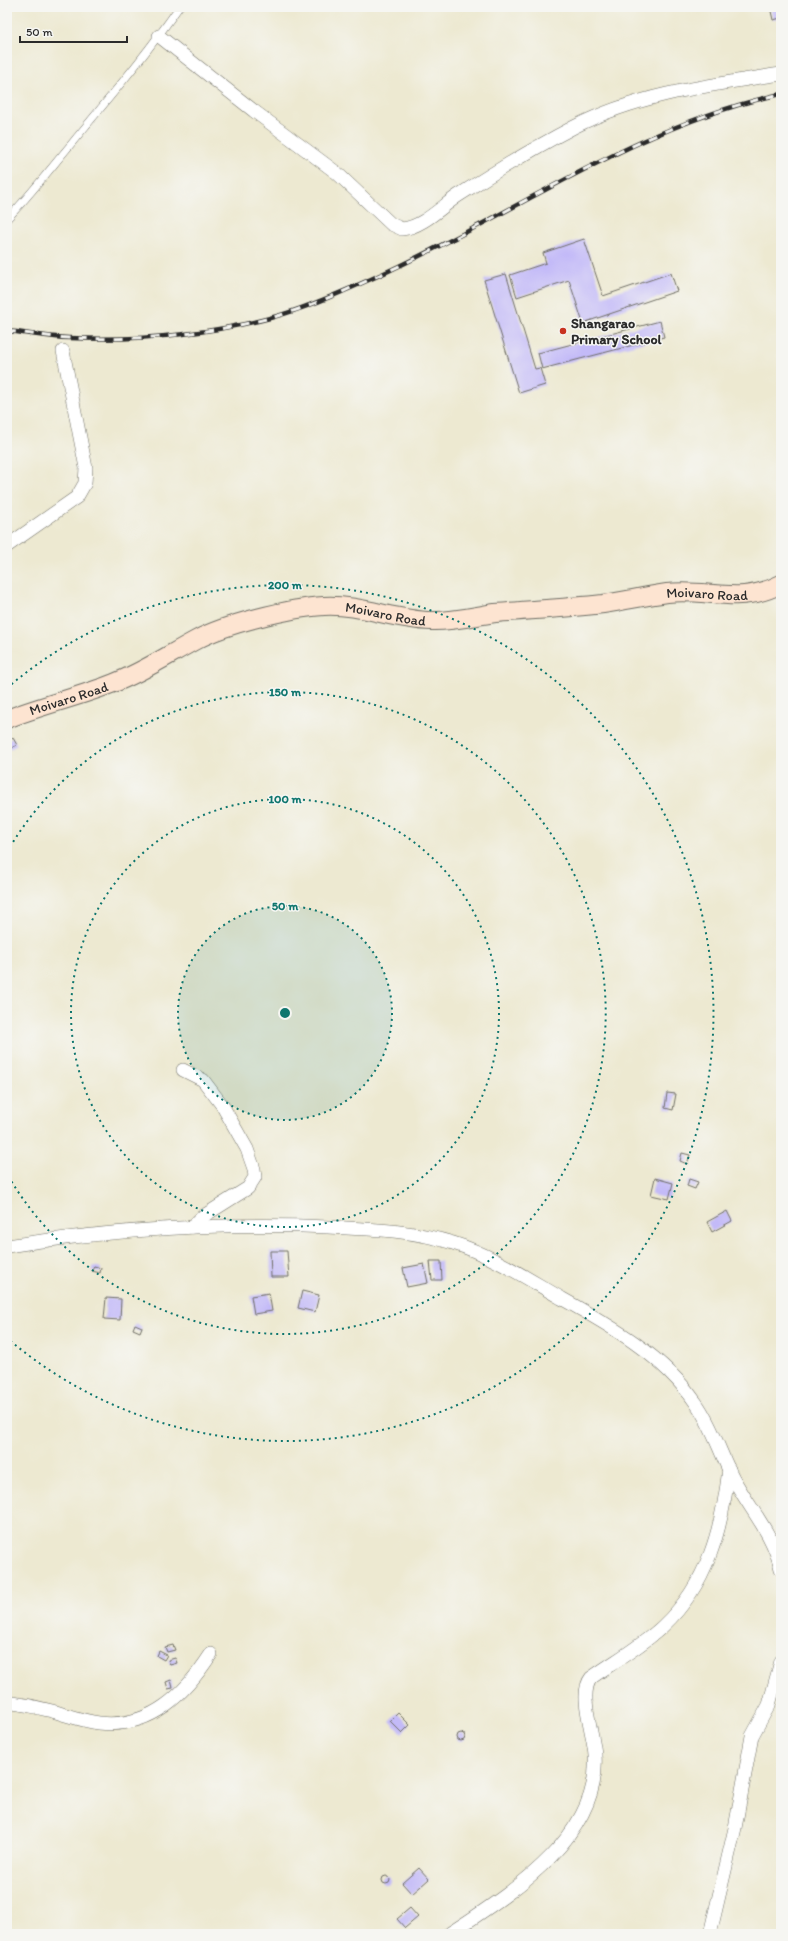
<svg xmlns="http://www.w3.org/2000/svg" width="788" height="1941" font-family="Itim,sans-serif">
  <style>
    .building { fill: #c3baf8 }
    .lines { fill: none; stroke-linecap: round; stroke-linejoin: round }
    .lane-casing { stroke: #6f6e65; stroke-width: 8 }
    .street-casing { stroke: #6f6e65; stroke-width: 14 }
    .secondary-casing { stroke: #6f6e65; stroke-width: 20 }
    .lane { stroke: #fff; stroke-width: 7 }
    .street { stroke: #fff; stroke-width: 13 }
    .secondary { stroke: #fde4d1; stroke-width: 18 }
    .rail-casing { stroke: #2b2b2b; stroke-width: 4.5 }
    .rail { stroke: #f6f6f2; stroke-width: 3; stroke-dasharray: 9; stroke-linecap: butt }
    .ring { fill: none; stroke: #0f766e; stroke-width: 2; stroke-dasharray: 2 4 }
    .poi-dot { fill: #c8321e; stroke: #f6f6f2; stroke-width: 1.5 }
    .labels { text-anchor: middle; stroke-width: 3; stroke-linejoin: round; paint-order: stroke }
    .poi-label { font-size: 14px; font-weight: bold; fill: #2b2b2b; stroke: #f6f6f2; text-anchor: start }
    .street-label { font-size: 14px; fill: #2b2b2b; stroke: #f6f6f2 }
    .centre { fill: #0f766e; stroke: #f6f6f2; stroke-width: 2 }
    .ring-label { font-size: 12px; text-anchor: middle; font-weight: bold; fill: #0f766e; stroke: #f6f6f2; stroke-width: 3; stroke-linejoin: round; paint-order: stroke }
  </style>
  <rect width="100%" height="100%" fill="#f6f6f2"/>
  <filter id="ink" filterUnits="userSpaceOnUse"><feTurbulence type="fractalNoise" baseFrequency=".025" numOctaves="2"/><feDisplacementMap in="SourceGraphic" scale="8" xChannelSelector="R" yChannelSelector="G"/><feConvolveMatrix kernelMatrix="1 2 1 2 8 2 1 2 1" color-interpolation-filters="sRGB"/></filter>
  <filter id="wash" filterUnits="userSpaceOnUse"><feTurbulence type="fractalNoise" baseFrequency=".012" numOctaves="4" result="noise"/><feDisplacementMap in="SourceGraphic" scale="16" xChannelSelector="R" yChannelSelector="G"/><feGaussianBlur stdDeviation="0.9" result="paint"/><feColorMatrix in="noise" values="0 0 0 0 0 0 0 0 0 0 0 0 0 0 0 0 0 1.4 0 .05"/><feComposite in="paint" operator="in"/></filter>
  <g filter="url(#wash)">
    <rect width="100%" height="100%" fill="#ede9d1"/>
    <g id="blocks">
      <!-- building -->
      <g class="building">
        <path d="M 770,7 L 781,7 L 781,18 L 773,20 Z"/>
        <path d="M 584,239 L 603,296 L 671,273 L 677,291 L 583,323 L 569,280 L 517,297 L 510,275 L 546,263 L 543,253 Z"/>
        <path d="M 506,274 L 535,369 L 540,368 L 545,385 L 519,393 L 484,280 Z"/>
        <path d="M 660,321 L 664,337 L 542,369 L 538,353 Z"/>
        <path d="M 13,738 L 17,745 L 8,750 L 7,741 Z"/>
        <path d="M 667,1093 L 676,1094 L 673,1110 L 665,1108 Z"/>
        <path d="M 682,1153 L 690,1155 L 687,1164 L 680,1161 Z"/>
        <path d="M 655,1178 L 673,1183 L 669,1199 L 651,1195 Z"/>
        <path d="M 689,1179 L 698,1182 L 695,1189 L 687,1186 Z"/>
        <path d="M 727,1211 L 732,1221 L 712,1232 L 707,1222 Z"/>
        <path d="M 270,1251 L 287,1251 L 289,1277 L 271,1277 Z"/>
        <path d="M 430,1261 L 441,1261 L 442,1280 L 432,1280 Z"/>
        <path d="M 424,1264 L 428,1283 L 407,1287 L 403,1268 Z"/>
        <path d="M 94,1266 L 101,1268 L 100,1273 L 92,1271 Z"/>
        <path d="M 302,1291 L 319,1295 L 315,1312 L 298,1308 Z"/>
        <path d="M 269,1293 L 272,1311 L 254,1314 L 251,1296 Z"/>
        <path d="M 106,1298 L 121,1299 L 120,1320 L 104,1319 Z"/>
        <path d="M 135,1324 L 142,1327 L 140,1332 L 133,1329 Z"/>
        <path d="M 173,1645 L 175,1650 L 167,1652 L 165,1647 Z"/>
        <path d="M 159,1651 L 167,1655 L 164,1660 L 157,1656 Z"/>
        <path d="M 175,1658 L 177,1663 L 170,1665 L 168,1660 Z"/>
        <path d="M 171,1680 L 173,1688 L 168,1689 L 166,1682 Z"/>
        <path d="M 398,1713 L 410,1725 L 402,1733 L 390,1721 Z"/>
        <circle cx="461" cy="1737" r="4"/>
        <path d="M 419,1868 L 429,1879 L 412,1894 L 402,1883 Z"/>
        <circle cx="386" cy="1880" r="4"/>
        <path d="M 410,1908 L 418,1917 L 405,1928 L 397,1919 Z"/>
      </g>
    </g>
  </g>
  <g filter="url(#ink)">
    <use href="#blocks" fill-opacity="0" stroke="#6f6e65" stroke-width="1"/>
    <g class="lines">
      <defs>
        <path id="lane" d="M 7,219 C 30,195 50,169 72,143 C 109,98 146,55 179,7"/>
        <g id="street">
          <path d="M 159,36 L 254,111 L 337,173 L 391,224 L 402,229 C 423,227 442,206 459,195 C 496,171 534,148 574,127 C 638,94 710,85 781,74"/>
          <path d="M 7,546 L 77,497 L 85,483 L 86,468 L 63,351"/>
          <path d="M 183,1070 L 203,1080 L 222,1105 L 247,1149 L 254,1169 L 255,1177 L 248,1188 L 202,1217 L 192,1227"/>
          <path d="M 7,1246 C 113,1230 221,1222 328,1227 C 371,1229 412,1230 453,1243 C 492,1255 526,1278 561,1298 C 611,1326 663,1355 696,1403 C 711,1424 718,1447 729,1470 C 745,1504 773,1531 781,1569"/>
          <path d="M 7,1702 C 22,1704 37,1707 52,1711 C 67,1715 83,1721 99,1723 C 151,1729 185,1694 211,1654"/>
          <path d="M 449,1934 C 509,1894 601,1838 595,1755 C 594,1734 578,1694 591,1678 C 615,1661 642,1646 663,1626 C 708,1584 722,1528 729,1469"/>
          <path d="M 710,1934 L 735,1828 L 752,1736 L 769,1705 L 781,1661"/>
        </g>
        <g id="secondary">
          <path id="s1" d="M 7,719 C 42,705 79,697 114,683 C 143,672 168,655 196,640 C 225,624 290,608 324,606 C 360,604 395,620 431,621 C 452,622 474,616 495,613 C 531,610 567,608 603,604 C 625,601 645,596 667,593 C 709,588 739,606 781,584"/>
        </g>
      </defs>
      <!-- lane casing -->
      <use href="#lane" class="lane-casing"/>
      <!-- street casing -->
      <use href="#street" class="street-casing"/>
      <!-- secondary casing -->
      <use href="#secondary" class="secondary-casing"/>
      <!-- lane -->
      <use href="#lane" class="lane"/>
      <!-- street -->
      <use href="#street" class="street"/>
      <!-- secondary -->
      <use href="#secondary" class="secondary"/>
      <defs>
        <path id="rail" d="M 7,331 C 27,333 48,337 69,338 C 137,341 204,335 270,318 C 304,309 338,294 371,279 C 507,219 633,126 781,94"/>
      </defs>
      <!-- rail casing -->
      <use href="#rail" class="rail-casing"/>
      <!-- rail -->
      <use href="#rail" class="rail"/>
    </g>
  </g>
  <!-- distance rings -->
  <circle cx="285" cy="1013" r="107" fill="#0f766e" fill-opacity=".12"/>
  <g class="ring">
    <circle cx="285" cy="1013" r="107"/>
    <circle cx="285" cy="1013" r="214"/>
    <path d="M7 852A321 321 0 1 1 7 1174"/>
    <path d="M7 688A428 428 0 1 1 7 1338"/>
  </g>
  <!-- markers -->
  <circle class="poi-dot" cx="563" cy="331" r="4"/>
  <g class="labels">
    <!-- poi labels -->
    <g class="poi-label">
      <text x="571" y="328">Shangarao<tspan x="571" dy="16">Primary School</tspan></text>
    </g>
    <!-- street labels -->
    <g class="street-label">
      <text dy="5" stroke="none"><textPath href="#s1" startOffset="725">Moivaro Road</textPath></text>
      <text dy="5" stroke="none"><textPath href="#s1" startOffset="401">Moivaro Road</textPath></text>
      <text dy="5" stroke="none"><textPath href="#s1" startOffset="65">Moivaro Road</textPath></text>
    </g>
  </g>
  <circle cx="285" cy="1013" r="6" class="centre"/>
  <g class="ring-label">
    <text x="285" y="589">200 m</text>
    <text x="285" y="696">150 m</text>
    <text x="285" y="803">100 m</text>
    <text x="285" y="910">50 m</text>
  </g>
  <!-- margin -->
  <rect width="788" height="1941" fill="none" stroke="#f6f6f2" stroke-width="24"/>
  <!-- scale -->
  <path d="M20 36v6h107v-6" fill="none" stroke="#2b2b2b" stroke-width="2"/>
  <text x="26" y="36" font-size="12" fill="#2b2b2b" stroke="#f6f6f2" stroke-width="3" paint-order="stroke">50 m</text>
</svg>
